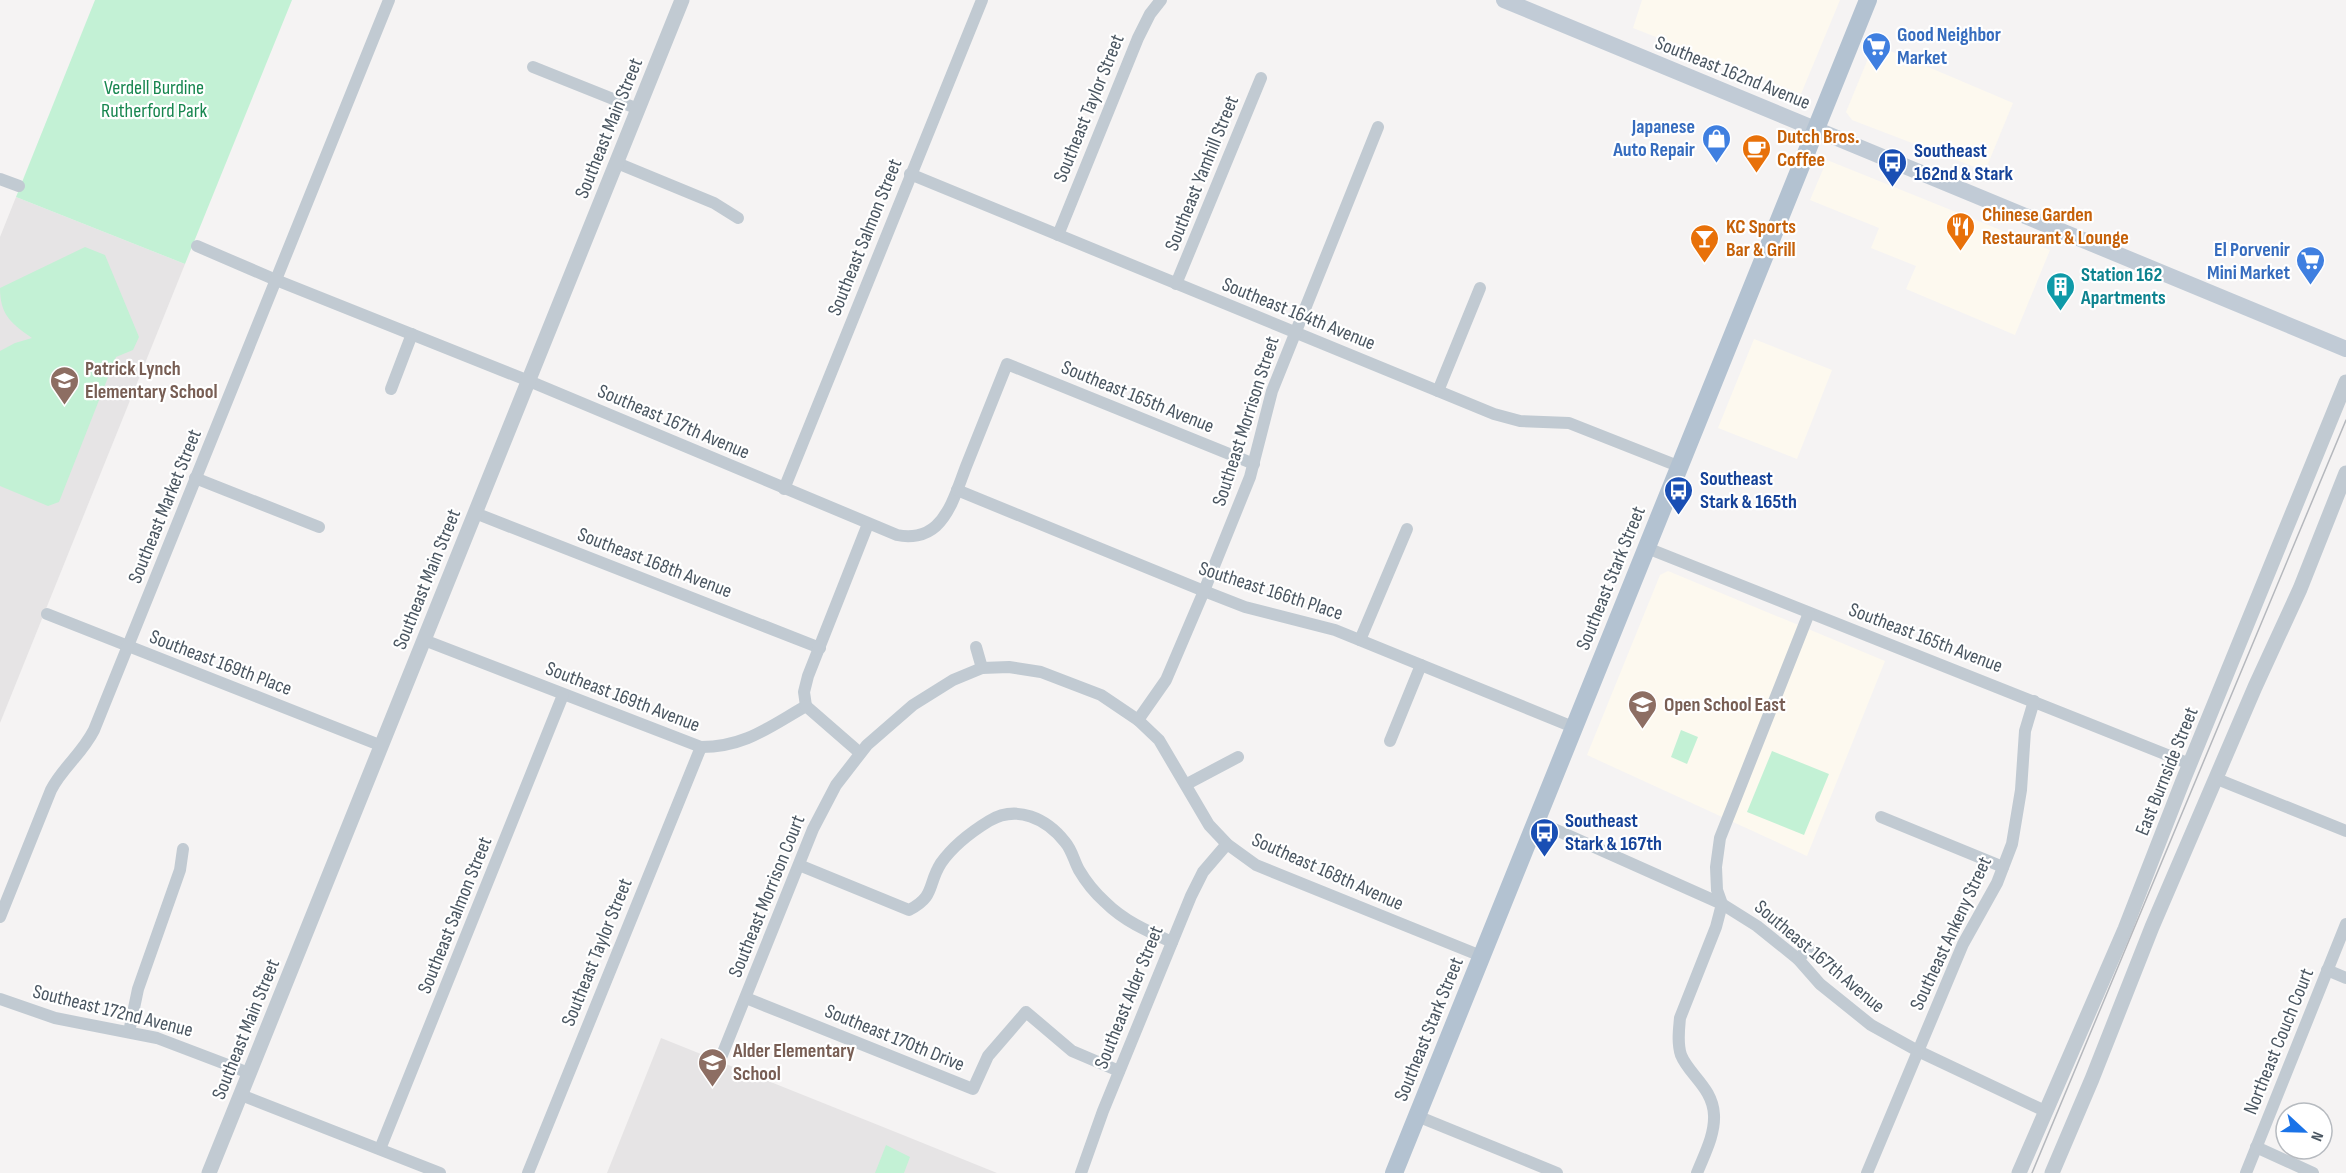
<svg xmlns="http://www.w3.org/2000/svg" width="2346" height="1173" font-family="'Sofia Sans Condensed',sans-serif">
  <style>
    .commercial { fill: #fdf9ef }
    .education { fill: #e6e4e5 }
    .green { fill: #c3f1d5 }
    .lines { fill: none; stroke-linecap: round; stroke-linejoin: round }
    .minor { stroke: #c1cad2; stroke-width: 12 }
    .tertiary { stroke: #c1cad2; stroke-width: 15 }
    .secondary { stroke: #c1cbd6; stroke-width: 16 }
    .primary { stroke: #b3c2d1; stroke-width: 18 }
    .tram { stroke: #b5b8bd; stroke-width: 1.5 }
    .labels { text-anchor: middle; stroke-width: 4.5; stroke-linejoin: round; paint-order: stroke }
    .shop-label { font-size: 20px; font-weight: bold; fill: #366cbe; stroke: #fff; text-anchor: end }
    .street-label { font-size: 20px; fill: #4a5661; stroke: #fff }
    .park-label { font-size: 20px; fill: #17864f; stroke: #fff }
    .food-label { font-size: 20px; font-weight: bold; fill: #c56008; stroke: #fff; text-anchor: start }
    .transit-label { font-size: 20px; font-weight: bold; fill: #164399; stroke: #fff; text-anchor: start }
    .culture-label { font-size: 20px; font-weight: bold; fill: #0d838f; stroke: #fff; text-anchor: start }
    .education-label { font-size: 20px; font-weight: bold; fill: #785e54; stroke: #fff; text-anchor: start }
  </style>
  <rect width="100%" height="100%" fill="#f5f3f3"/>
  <!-- commercial -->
  <g class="commercial">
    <path d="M 1642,0 L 1840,0 L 1801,94 L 1633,28 Z"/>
    <path d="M 1874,44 L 2013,103 L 1985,171 L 1852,120 L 1846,112 Z"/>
    <path d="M 1827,160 L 2050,250 L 2015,335 L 1906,289 L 1916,266 L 1871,248 L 1879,228 L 1810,200 Z"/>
    <path d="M 1754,339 L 1832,370 L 1797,459 L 1718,428 Z"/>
    <path d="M 1668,571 L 1885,661 L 1807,856 L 1587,755 L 1660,575 Z"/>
  </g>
  <!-- education -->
  <g class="education">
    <path d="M 16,197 L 185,264 L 0,723 L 0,237 Z"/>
    <path d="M 661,1038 L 903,1135 L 997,1173 L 607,1173 Z"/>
  </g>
  <!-- green -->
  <g class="green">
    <path d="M 95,0 L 292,0 L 185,264 L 16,197 Z"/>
    <path d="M 85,247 L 105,255 L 139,337 L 133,350 L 116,357 L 59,502 L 48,506 L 0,486 L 0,351 L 15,343 L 32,338 C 11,323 0,315 0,288 Z"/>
    <path d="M 1681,730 L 1698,737 L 1687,764 L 1671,757 Z"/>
    <path d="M 1772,751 L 1829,774 L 1804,835 L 1747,812 Z"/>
    <path d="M 886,1145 L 910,1157 L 904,1173 L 875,1173 Z"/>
  </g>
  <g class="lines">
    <!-- minor -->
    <g class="minor">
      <path d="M 533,67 L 638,109"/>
      <path d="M 617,163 L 714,203 L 738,218"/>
      <path d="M 910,174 L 1494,414 L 1520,421 L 1569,423 L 1678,466"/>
      <path d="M 0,179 L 19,186"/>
      <path d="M 1058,235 L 1138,38 L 1150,14 L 1161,0"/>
      <path d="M 197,246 L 276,280 L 529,381 L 897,535 C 910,538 925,536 936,526 C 952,511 959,484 967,464 C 980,431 994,397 1007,364 L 1254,464"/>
      <path d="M 1176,284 L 1261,78"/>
      <path d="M 391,389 L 412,334"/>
      <path d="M 1438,391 L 1480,288"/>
      <path d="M 195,478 L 319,527"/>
      <path d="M 784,489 L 982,0"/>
      <path d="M 957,490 L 1204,591 L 1245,607 L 1335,630 L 1573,727"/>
      <path d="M 475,513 L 820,648"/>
      <path d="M 1647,548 L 2190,764"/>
      <path d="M 47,614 L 382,746"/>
      <path d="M 424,640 L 701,747 C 745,747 769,727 806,706"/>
      <path d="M 1360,640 L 1407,529"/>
      <path d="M 976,647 L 982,668"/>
      <path d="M 806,706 L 804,692 L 808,676 L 868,524"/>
      <path d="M 806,706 L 860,753"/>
      <path d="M 1138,720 L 1166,680 L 1204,591 L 1250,477 L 1272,391 L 1378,127"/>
      <path d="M 1390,741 L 1421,665"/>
      <path d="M 2217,779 L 2346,831"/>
      <path d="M 1187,784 L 1238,757"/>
      <path d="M 1881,817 L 2003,867"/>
      <path d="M 1536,821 L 1722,904 L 1757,926 L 1798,959 L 1820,984 L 1871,1025 L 1918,1051 L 2045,1111"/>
      <path d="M 799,865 L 909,910 C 936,896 927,885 941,863 C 953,846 971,832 989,821 C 1017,804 1047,819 1065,842 C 1072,850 1074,861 1079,870 C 1086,882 1095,893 1105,902 C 1124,921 1147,931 1172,942"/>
      <path d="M 0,917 L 51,790 C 62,768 82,754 94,730 L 389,0"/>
      <path d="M 1798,959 L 1809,948"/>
      <path d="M 2327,970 L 2346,978"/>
      <path d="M 746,998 L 973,1089 L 988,1056 L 1026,1012 L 1072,1051 L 1119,1071"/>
      <path d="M 0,999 L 55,1018 L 157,1038 L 249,1073"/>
      <path d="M 129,1032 L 138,989 L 180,870 L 183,849"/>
      <path d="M 720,1060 L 813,829 L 836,785 L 867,745 L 913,705 L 953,680 L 982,668 L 1009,667 L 1041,672 L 1101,695 L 1138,720 L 1159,740 L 1209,825 L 1227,844 L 1256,865 L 1481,956"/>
      <path d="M 241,1095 L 440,1173"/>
      <path d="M 1417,1116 L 1557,1173"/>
      <path d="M 2256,1147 L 2313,1173"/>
      <path d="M 380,1149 L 563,695"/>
      <path d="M 528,1173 L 701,747"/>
      <path d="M 1081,1173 L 1103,1111 L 1191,896 L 1203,872 L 1227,844"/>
      <path d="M 1697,1173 C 1704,1155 1715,1135 1714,1115 C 1713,1088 1689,1075 1681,1055 C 1677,1043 1679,1029 1680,1018 L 1716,927 L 1722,904 L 1717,890 L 1716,867 L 1720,838 L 1809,613"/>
      <path d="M 1867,1173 L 1963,944 L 1997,883 L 2012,844 L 2021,790 L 2025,731 L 2034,701"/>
      <path d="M 2246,1173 L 2346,924"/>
    </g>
    <!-- tertiary -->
    <g class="tertiary">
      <path d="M 209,1173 L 682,0"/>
      <path d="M 2019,1173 L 2125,929 L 2182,783 L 2346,382"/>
      <path d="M 2052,1173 L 2092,1079 L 2152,927 L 2255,687 L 2300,589 L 2346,473"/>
    </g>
    <!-- secondary -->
    <path class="secondary" d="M 1504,0 L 2346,349"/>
    <!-- primary -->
    <path class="primary" d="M 1394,1173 L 1868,0"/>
    <!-- tram -->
    <path class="tram" d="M 2032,1173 L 2346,420"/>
  </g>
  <!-- icons -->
  <defs>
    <symbol id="supermarket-pin" viewBox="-11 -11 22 30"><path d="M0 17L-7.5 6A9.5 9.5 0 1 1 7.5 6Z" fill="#3f7fe0" stroke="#fff"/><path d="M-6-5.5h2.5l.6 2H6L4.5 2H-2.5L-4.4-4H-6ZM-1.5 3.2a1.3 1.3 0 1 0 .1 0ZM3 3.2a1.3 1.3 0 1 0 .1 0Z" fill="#fff"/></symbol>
    <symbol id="shop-pin" viewBox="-11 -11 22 30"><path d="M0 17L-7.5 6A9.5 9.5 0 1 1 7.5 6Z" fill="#3f7fe0" stroke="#fff"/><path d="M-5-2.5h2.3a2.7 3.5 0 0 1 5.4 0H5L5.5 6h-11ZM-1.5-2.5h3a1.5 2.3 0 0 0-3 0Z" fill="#fff"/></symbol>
    <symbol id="cafe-pin" viewBox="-11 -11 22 30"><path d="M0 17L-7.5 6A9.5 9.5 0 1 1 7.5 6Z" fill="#e8710a" stroke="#fff"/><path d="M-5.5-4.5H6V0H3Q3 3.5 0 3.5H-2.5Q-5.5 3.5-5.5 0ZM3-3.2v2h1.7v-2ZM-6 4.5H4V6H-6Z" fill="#fff"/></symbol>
    <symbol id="bus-pin" viewBox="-11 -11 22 30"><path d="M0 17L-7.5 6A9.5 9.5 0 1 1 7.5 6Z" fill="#1a4fb4" stroke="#fff"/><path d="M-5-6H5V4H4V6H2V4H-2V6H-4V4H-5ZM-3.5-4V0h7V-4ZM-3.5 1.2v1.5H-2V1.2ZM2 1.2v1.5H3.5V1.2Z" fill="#fff"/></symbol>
    <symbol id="restaurant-pin" viewBox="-11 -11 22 30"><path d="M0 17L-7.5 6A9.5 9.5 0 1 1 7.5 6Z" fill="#e8710a" stroke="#fff"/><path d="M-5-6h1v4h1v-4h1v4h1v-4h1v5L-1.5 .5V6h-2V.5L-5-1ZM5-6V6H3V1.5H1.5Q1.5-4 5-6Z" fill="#fff"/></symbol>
    <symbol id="bar-pin" viewBox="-11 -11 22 30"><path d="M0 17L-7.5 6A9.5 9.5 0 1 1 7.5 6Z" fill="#e8710a" stroke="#fff"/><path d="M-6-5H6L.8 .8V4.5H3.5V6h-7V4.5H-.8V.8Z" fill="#fff"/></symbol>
    <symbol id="building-pin" viewBox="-11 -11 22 30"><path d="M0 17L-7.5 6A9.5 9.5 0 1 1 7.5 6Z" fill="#0f9aa8" stroke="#fff"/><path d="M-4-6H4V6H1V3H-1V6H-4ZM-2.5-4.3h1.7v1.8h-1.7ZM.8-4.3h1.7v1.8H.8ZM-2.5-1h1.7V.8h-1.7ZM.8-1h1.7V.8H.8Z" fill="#fff"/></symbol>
    <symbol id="school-pin" viewBox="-11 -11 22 30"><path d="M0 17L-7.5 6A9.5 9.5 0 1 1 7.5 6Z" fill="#8d6e63" stroke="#fff"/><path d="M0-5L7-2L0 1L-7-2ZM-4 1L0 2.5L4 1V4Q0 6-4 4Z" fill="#fff"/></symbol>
  </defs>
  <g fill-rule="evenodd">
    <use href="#supermarket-pin" x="1860" y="30" width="33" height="45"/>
    <use href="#shop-pin" x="1700" y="122" width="33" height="45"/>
    <use href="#cafe-pin" x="1740" y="132" width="33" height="45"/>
    <use href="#bus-pin" x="1876" y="146" width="33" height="45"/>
    <use href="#restaurant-pin" x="1944" y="210" width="33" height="45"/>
    <use href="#bar-pin" x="1688" y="222" width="33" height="45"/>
    <use href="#supermarket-pin" x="2294" y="244" width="33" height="45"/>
    <use href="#building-pin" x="2044" y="270" width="33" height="45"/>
    <use href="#school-pin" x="48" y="364" width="33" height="45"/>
    <use href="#bus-pin" x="1662" y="474" width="33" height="45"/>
    <use href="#school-pin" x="1626" y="688" width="33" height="45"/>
    <use href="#bus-pin" x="1528" y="816" width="33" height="45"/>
    <use href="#school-pin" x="696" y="1046" width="33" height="45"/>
  </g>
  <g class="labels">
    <!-- shop labels -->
    <g class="shop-label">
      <text x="1897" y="41" text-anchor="start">Good Neighbor<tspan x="1897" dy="23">Market</tspan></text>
      <text x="1695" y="133">Japanese<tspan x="1695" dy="23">Auto Repair</tspan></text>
      <text x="2290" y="256">El Porvenir<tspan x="2290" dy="23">Mini Market</tspan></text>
    </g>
    <!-- street labels -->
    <g class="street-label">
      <text transform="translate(1733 72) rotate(22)" y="7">Southeast 162nd Avenue</text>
      <text transform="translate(1088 108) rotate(-68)" y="7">Southeast Taylor Street</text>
      <text transform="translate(608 128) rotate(-68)" y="7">Southeast Main Street</text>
      <text transform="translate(1201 173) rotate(-68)" y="7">Southeast Yamhill Street</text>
      <text transform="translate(864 237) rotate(-68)" y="7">Southeast Salmon Street</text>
      <text transform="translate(1299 313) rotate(22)" y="7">Southeast 164th Avenue</text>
      <text transform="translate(1138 396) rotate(22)" y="7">Southeast 165th Avenue</text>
      <text transform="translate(674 421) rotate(23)" y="7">Southeast 167th Avenue</text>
      <text transform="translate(1245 421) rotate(-72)" y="7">Southeast Morrison Street</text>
      <text transform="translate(164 506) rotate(-68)" y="7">Southeast Market Street</text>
      <text transform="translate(655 562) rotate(21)" y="7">Southeast 168th Avenue</text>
      <text transform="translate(1610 578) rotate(-68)" y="7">Southeast Stark Street</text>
      <text transform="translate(426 579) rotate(-68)" y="7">Southeast Main Street</text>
      <text transform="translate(1271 590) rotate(18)" y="7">Southeast 166th Place</text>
      <text transform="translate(1926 637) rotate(21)" y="7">Southeast 165th Avenue</text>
      <text transform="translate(221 662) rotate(21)" y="7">Southeast 169th Place</text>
      <text transform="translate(623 696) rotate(21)" y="7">Southeast 169th Avenue</text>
      <text transform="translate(2166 771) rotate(-68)" y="7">East Burnside Street</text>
      <text transform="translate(1328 871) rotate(24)" y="7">Southeast 168th Avenue</text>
      <text transform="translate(766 896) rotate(-68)" y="7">Southeast Morrison Court</text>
      <text transform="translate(454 915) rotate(-68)" y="7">Southeast Salmon Street</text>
      <text transform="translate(1950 933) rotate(-65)" y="7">Southeast Ankeny Street</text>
      <text transform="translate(596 952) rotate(-68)" y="7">Southeast Taylor Street</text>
      <text transform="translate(1820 956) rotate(40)" y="7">Southeast 167th Avenue</text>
      <text transform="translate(1128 997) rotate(-68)" y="7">Southeast Alder Street</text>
      <text transform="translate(113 1010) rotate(14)" y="7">Southeast 172nd Avenue</text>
      <text transform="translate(245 1029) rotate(-68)" y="7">Southeast Main Street</text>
      <text transform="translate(1428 1029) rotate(-68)" y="7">Southeast Stark Street</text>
      <text transform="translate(895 1037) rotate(22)" y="7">Southeast 170th Drive</text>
      <text transform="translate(2278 1041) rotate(-68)" y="7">Northeast Couch Court</text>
    </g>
    <!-- park labels -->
    <g class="park-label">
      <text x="154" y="94">Verdell Burdine<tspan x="154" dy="23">Rutherford Park</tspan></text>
    </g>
    <!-- food labels -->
    <g class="food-label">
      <text x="1777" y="143">Dutch Bros.<tspan x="1777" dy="23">Coffee</tspan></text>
      <text x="1982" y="221">Chinese Garden<tspan x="1982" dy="23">Restaurant &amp; Lounge</tspan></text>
      <text x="1726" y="233">KC Sports<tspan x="1726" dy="23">Bar &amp; Grill</tspan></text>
    </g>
    <!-- transit labels -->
    <g class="transit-label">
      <text x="1914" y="157">Southeast<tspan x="1914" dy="23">162nd &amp; Stark</tspan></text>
      <text x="1700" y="485">Southeast<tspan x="1700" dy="23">Stark &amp; 165th</tspan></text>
      <text x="1565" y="827">Southeast<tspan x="1565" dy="23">Stark &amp; 167th</tspan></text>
    </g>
    <!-- culture labels -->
    <g class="culture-label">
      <text x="2081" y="281">Station 162<tspan x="2081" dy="23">Apartments</tspan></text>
    </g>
    <!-- education labels -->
    <g class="education-label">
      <text x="85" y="375">Patrick Lynch<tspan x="85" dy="23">Elementary School</tspan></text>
      <text x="1664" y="711">Open School East</text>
      <text x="733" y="1057">Alder Elementary<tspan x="733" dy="23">School</tspan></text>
    </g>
  </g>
  <!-- north arrow -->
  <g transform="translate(2304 1131) rotate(112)"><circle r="28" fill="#ffffff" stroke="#b7bbc0" stroke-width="1.5"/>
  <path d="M0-4.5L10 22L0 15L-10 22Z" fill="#1a73e8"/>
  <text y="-9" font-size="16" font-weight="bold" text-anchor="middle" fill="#4a5661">N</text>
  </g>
</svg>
